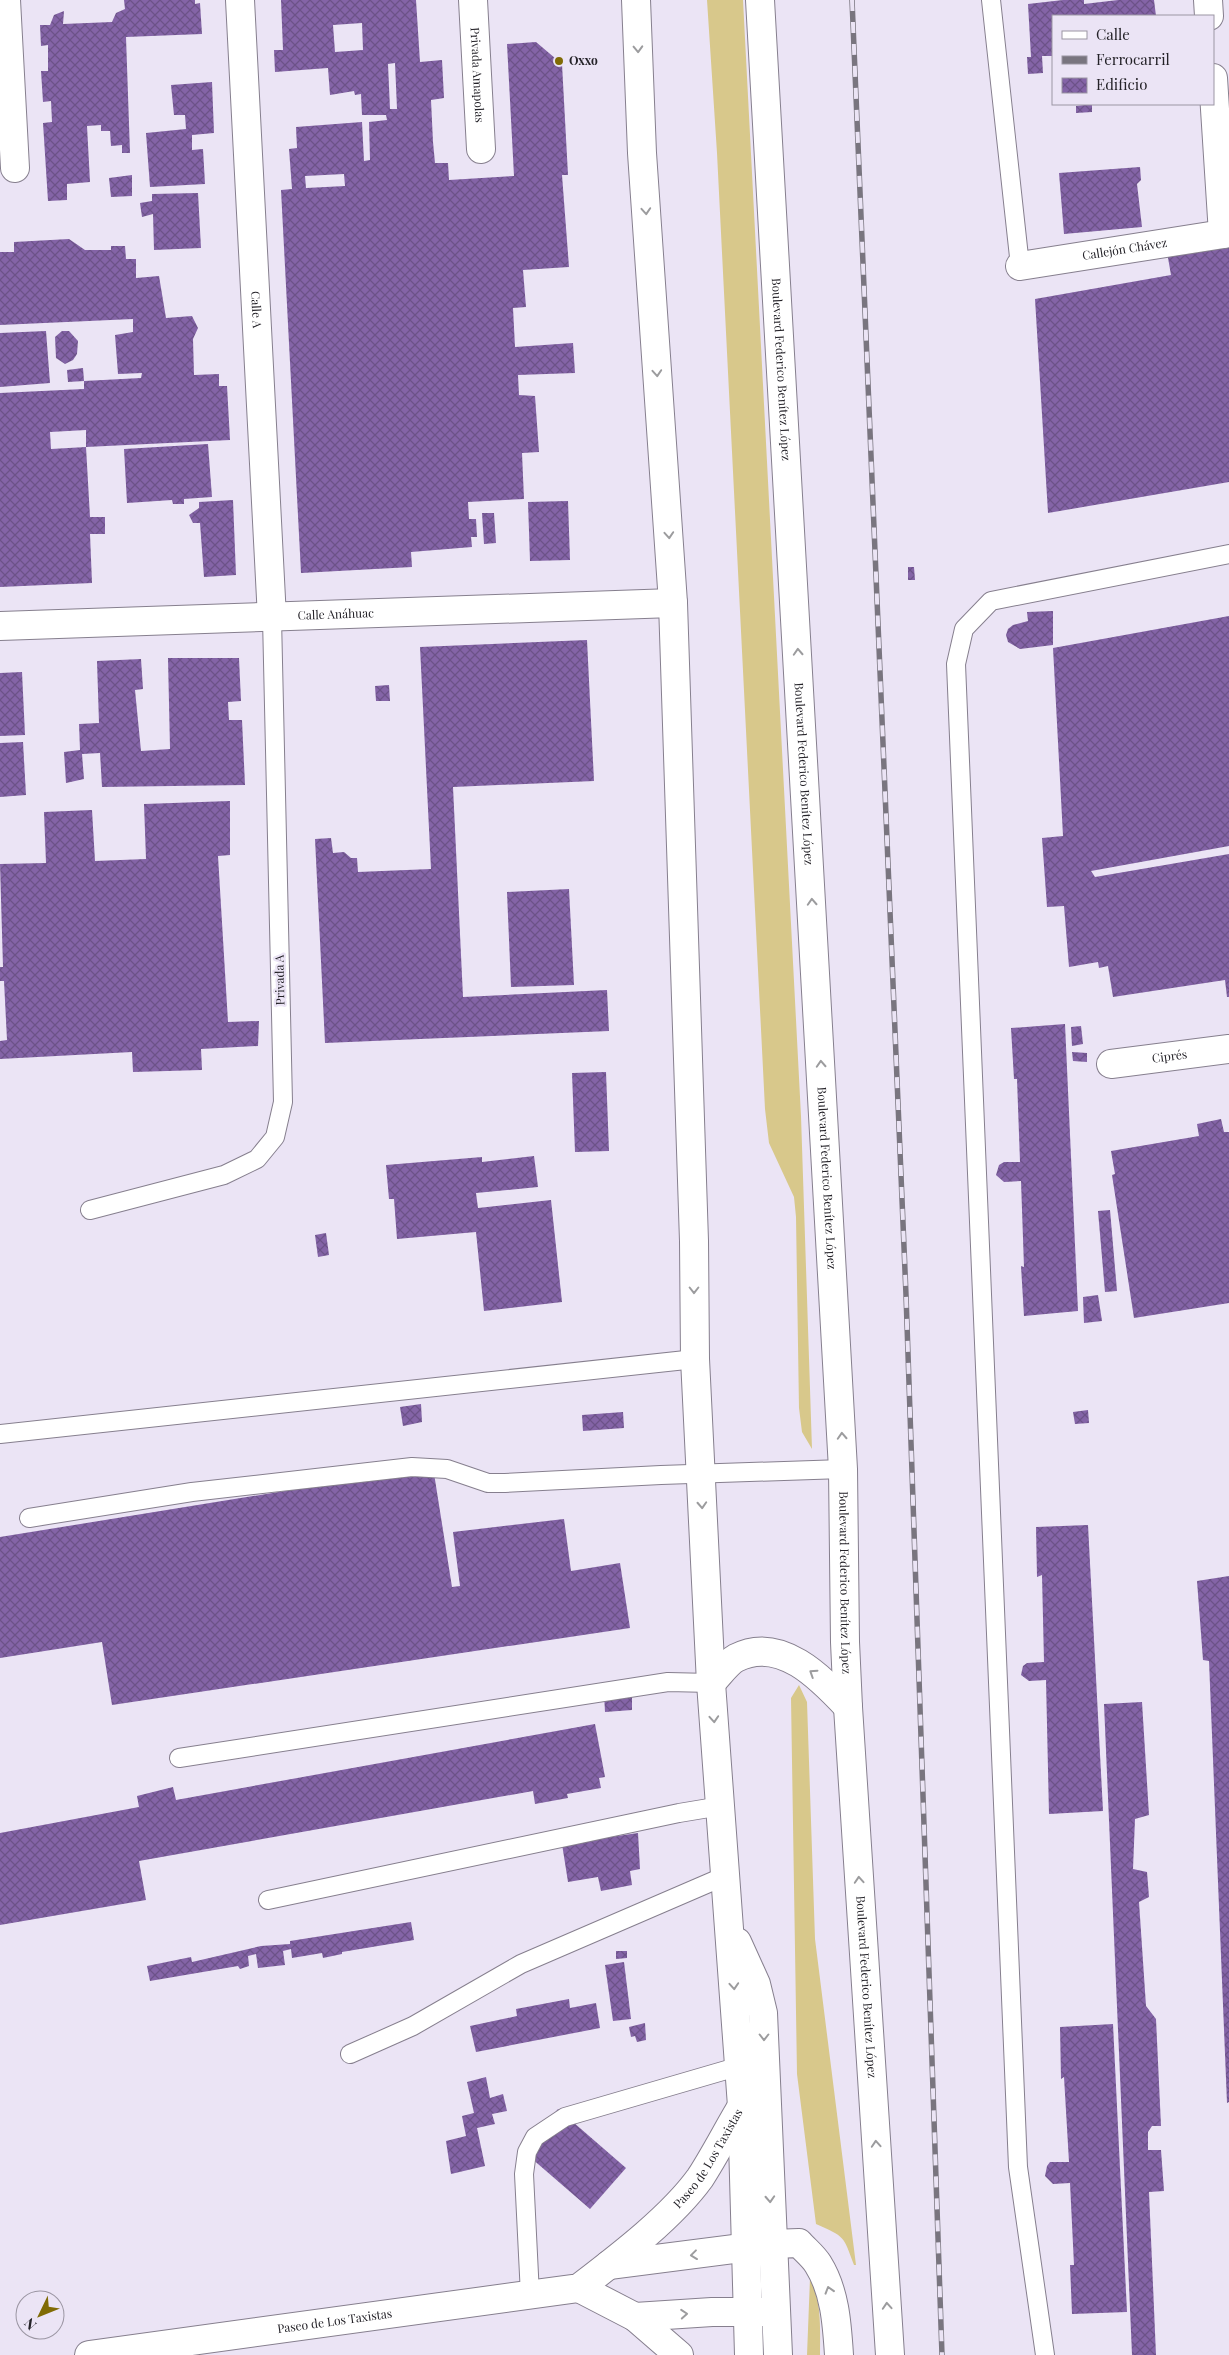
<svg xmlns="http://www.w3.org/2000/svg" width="1229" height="2355" font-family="'Playfair Display',serif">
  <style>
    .grass { fill: #d8c88b }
    .building { fill: url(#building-cross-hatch); fill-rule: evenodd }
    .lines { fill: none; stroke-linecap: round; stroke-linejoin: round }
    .service-casing { stroke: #867f8e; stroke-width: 20 }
    .minor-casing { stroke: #867f8e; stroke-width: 30 }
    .tertiary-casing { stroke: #867f8e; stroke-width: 30 }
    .primary-casing { stroke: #867f8e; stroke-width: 30 }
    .service { stroke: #fff; stroke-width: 18 }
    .minor { stroke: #fff; stroke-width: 28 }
    .tertiary { stroke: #fff; stroke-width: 28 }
    .primary { stroke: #fff; stroke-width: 28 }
    .rail-casing { stroke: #79757f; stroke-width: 5.5 }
    .rail { stroke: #ebe4f5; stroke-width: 4; stroke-dasharray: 11; stroke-linecap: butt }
    .oneway { stroke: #9c9c9e }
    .poi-dot { fill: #806b05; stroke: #ebe4f5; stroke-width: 2 }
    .labels { text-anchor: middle; stroke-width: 4.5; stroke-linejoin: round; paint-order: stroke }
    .poi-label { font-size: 12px; font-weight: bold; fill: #242228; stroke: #ebe4f5; text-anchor: start }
    .street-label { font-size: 12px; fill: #242228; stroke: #ebe4f5 }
  </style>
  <defs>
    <pattern id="building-cross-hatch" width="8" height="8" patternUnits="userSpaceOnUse" patternTransform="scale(1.25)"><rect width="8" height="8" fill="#8464a7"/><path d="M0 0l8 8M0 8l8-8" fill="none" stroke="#6c5288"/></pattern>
  </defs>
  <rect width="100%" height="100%" fill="#ebe4f5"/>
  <!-- grass -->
  <g class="grass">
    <path d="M 707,0 L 743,0 L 801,1116 L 812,1449 L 802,1432 L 799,1408 L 796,1217 L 794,1197 L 769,1143 L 765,1109 L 717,153 Z"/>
    <path d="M 799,1685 L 807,1702 L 815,1939 L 856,2265 L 854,2265 C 843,2235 845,2237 816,2224 L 797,2074 L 791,1698 Z"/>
    <path d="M 810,2278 C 822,2301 820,2330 820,2355 L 807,2355 Z"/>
  </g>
  <!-- building -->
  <g class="building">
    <path d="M 124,0 L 195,0 L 195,4 L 200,3 L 202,34 L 126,37 L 130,153 L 122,153 L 122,145 L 111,146 L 110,131 L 101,131 L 101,125 L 87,126 L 90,182 L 67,184 L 67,200 L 48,201 L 43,123 L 52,122 L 51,101 L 43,102 L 41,71 L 48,71 L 48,45 L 41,46 L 40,25 L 50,25 L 54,15 L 64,11 L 63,24 L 112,22 L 116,13 L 125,9 Z"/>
    <path d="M 281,0 L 416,0 L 420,62 L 442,60 L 444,98 L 431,100 L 433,142 L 435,163 L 448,163 L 449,180 L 514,176 L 507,44 L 536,42 L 562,64 L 568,175 L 562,175 L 569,267 L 523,270 L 526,307 L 513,308 L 515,347 L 573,343 L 575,373 L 518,375 L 519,395 L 535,396 L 539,452 L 522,453 L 524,499 L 468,502 L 469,519 L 476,519 L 477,537 L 471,537 L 472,547 L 411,552 L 412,567 L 301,573 L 281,190 L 292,189 L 289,149 L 297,148 L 296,127 L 362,122 L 364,161 L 370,160 L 369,122 L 387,120 L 386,115 L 362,115 L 361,94 L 355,95 L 354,91 L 330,95 L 328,68 L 275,72 L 274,50 L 283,50 ZM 362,23 L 363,50 L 335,52 L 333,25 ZM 395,63 L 397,109 L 390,109 L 388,64 ZM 344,174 L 345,186 L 306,188 L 305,176 Z"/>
    <path d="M 1063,0 L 1084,0 L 1084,4 L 1118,0 L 1154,0 L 1156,16 L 1053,16 L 1053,56 L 1042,56 L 1043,73 L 1028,74 L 1027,57 L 1031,57 L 1028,4 Z"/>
    <path d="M 212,82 L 214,133 L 192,135 L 192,150 L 203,149 L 205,184 L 150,187 L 146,133 L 186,129 L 185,115 L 174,115 L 171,85 Z"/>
    <path d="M 1092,104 L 1092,112 L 1076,113 L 1076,106 Z"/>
    <path d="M 1140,167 L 1141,180 L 1137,184 L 1142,227 L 1064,234 L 1059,173 Z"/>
    <path d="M 132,175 L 132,196 L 111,197 L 109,178 Z"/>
    <path d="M 198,193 L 201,248 L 154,250 L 153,214 L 142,217 L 140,203 L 152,201 L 152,194 Z"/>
    <path d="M 69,239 L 85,250 L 111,250 L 111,246 L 125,246 L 126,259 L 136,259 L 136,278 L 159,276 L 166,318 L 192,316 L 198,328 L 193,339 L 194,375 L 219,374 L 219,386 L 227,386 L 230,440 L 86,447 L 86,430 L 50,432 L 51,449 L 86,447 L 90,517 L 105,517 L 105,534 L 90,534 L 92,583 L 0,587 L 0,393 L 84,389 L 84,381 L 141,378 L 142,373 L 118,374 L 115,335 L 133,332 L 133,319 L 0,325 L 0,252 L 14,252 L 14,242 Z"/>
    <path d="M 1229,241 L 1229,482 L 1048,513 L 1035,299 L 1171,275 L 1167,252 Z"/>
    <path d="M 46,331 L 50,383 L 0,387 L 0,333 Z"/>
    <path d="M 62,331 L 69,331 L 78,341 L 77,354 L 73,360 L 65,364 L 56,358 L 55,337 Z"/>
    <path d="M 83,368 L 84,381 L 68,382 L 67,370 Z"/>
    <path d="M 208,444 L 212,497 L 184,499 L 184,504 L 173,504 L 172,500 L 127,503 L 124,449 Z"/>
    <path d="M 233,500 L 236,575 L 204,577 L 200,523 L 193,523 L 189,515 L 199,508 L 199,502 Z"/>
    <path d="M 568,501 L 570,560 L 530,561 L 528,502 Z"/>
    <path d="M 482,513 L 494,513 L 496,543 L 484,544 Z"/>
    <path d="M 908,567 L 914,567 L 915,580 L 908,580 Z"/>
    <path d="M 1053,611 L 1053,645 L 1020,649 L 1008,642 L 1006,635 L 1008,629 L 1013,625 L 1028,621 L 1027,612 Z"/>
    <path d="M 1229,616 L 1229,846 L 1091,871 L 1095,877 L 1229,854 L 1229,997 L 1227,997 L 1225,980 L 1113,997 L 1108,966 L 1099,968 L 1098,962 L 1069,967 L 1064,906 L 1047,907 L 1042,838 L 1063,836 L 1053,648 Z"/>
    <path d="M 587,640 L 594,781 L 453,787 L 463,997 L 607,990 L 609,1031 L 325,1043 L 315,839 L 331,838 L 333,853 L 344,852 L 351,858 L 357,858 L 358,872 L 431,869 L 420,647 Z"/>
    <path d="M 168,658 L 239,658 L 241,701 L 228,702 L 229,720 L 242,720 L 245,785 L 102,787 L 100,753 L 82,754 L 84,779 L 66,783 L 64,752 L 80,750 L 79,724 L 99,723 L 97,661 L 141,659 L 143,689 L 135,690 L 141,751 L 170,749 Z"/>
    <path d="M 22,672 L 25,735 L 0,736 L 0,673 Z"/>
    <path d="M 389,685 L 390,701 L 376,701 L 375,686 Z"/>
    <path d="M 23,742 L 26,795 L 0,797 L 0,743 Z"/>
    <path d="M 230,801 L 230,855 L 218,856 L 228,1022 L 259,1021 L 258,1046 L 201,1049 L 202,1070 L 133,1072 L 132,1052 L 0,1059 L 0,1041 L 7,1040 L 4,981 L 0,981 L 0,967 L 3,967 L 0,864 L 46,863 L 44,812 L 92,810 L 95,861 L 146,859 L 144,804 Z"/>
    <path d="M 569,889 L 574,985 L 511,987 L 507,892 Z"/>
    <path d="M 1065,1024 L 1078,1311 L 1024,1316 L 1021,1266 L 1024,1267 L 1021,1181 L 1004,1182 L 996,1175 L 999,1165 L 1004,1162 L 1020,1162 L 1017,1079 L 1014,1079 L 1011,1028 Z"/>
    <path d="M 1081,1026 L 1083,1044 L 1072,1046 L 1071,1027 Z"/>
    <path d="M 1072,1052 L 1087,1053 L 1087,1062 L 1073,1061 Z"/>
    <path d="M 606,1072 L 609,1151 L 575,1152 L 572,1073 Z"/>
    <path d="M 1221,1119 L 1224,1132 L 1229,1132 L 1229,1303 L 1134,1318 L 1112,1175 L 1115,1174 L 1111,1151 L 1199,1136 L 1197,1124 Z"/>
    <path d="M 534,1156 L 538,1187 L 476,1193 L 478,1208 L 551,1200 L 562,1302 L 484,1311 L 476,1232 L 397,1239 L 394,1199 L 389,1199 L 386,1165 L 482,1157 L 482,1162 Z"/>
    <path d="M 1110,1210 L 1117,1291 L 1105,1292 L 1098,1211 Z"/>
    <path d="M 326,1233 L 329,1255 L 318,1257 L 315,1235 Z"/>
    <path d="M 1098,1295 L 1102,1321 L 1084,1323 L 1083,1297 Z"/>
    <path d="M 421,1404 L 422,1422 L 403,1426 L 400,1407 Z"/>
    <path d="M 1088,1410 L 1089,1423 L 1075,1424 L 1073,1412 Z"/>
    <path d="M 623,1412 L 624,1428 L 583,1431 L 582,1415 Z"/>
    <path d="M 433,1467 L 452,1587 L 460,1586 L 453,1532 L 564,1519 L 571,1571 L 620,1563 L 630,1628 L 112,1705 L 102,1642 L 0,1658 L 0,1537 Z"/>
    <path d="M 1088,1525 L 1103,1811 L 1049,1814 L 1046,1680 L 1029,1681 L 1021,1675 L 1023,1666 L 1027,1663 L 1044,1662 L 1042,1575 L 1037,1577 L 1036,1527 Z"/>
    <path d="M 1229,1576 L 1229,2102 L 1227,2103 L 1209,1661 L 1203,1660 L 1197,1581 Z"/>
    <path d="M 632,1691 L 632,1710 L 605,1712 L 604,1693 Z"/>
    <path d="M 1142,1702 L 1149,1815 L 1135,1819 L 1133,1869 L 1147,1872 L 1149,1897 L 1139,1902 L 1146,2006 L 1156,2019 L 1161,2126 L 1152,2126 L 1148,2132 L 1148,2150 L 1161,2150 L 1164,2191 L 1149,2192 L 1156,2355 L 1132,2355 L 1104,1704 Z"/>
    <path d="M 595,1724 L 605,1777 L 599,1778 L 601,1788 L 567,1794 L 568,1798 L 535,1804 L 533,1791 L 139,1861 L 146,1900 L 0,1925 L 0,1833 L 139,1807 L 137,1796 L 173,1787 L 176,1800 Z"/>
    <path d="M 638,1833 L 640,1869 L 630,1871 L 632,1885 L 601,1891 L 598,1877 L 568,1882 L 562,1844 Z"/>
    <path d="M 411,1922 L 414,1940 L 342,1952 L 342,1954 L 323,1958 L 322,1953 L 292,1958 L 291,1949 L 283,1951 L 285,1965 L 258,1968 L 256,1954 L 248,1956 L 249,1966 L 240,1969 L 238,1966 L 150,1981 L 147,1966 L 191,1957 L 192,1962 L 261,1946 L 290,1944 L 290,1941 Z"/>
    <path d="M 616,1951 L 627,1951 L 627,1958 L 616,1959 Z"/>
    <path d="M 624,1962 L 631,2019 L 613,2021 L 605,1965 Z"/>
    <path d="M 569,1999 L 570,2008 L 596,2003 L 600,2028 L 476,2052 L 470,2026 L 517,2016 L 516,2009 Z"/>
    <path d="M 645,2023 L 646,2040 L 637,2042 L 635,2036 L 631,2037 L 629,2027 Z"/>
    <path d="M 1113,2024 L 1127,2312 L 1072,2314 L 1070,2265 L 1074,2265 L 1070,2183 L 1053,2184 L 1045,2176 L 1047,2166 L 1050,2162 L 1069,2162 L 1064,2077 L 1061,2079 L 1060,2027 Z"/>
    <path d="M 486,2077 L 490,2098 L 503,2094 L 507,2111 L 492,2114 L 495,2124 L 477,2128 L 485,2166 L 451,2174 L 446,2141 L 466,2136 L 462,2116 L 474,2113 L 467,2082 Z"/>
    <path d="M 558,2109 L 626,2168 L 590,2209 L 523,2151 Z"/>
  </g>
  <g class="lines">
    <defs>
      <g id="service">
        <path d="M 991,0 L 1020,266"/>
        <path d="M 90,1210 L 224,1175 L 257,1159 L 275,1137 L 283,1102 L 272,618"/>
        <path d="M 0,1434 L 695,1359"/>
        <path d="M 29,1518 L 192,1492 L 412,1467 L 447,1469 L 488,1483 L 505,1483 L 661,1475 L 843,1469"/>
        <path d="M 179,1758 L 668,1682 L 711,1683"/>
        <path d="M 268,1900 L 679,1813 L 721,1806"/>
        <path d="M 350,2054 L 413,2026 L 521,1964 L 725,1876"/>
        <path d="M 530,2295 L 524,2174 L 527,2152 L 535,2137 L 565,2117 L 740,2066"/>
        <path d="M 1045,2355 L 1018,2167 L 956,664 L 964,629 L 991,601 L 1229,554"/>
      </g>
      <g id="minor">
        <path d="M 6,0 L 15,168"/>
        <path id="s1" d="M 240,0 L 272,618"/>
        <path id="s2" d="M 473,0 L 481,149"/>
        <path d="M 1208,0 L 1209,16"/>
        <path d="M 1213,78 L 1223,234"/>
        <path id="s3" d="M 1020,266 L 1229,233"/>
        <path id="s4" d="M 0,626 L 673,603"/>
        <path id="s5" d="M 1111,1064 L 1229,1049"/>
      </g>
      <g id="tertiary">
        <path d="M 579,2288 L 635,2317 L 679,2355"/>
        <path id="s6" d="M 89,2355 L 579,2288 C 618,2258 671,2218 700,2178 C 715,2155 728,2129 742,2106"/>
      </g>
      <g id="primary">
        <path d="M 636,0 L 642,153 L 673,603 L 694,1241 L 695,1359 L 711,1683 L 742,2106 L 749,2355"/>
        <path id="s7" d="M 760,0 L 843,1469 L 845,1642 L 848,1707 L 890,2355"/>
        <path d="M 711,1683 C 719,1675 727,1663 736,1658 C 780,1635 821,1678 848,1707"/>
        <path d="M 737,1942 L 756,1984 L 763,2013 L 778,2355"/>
        <path d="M 609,2265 L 772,2244 L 799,2243 C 805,2250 813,2256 818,2264 C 835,2291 837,2324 839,2355"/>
        <path d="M 635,2317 L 712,2312 L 766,2312"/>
      </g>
    </defs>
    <!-- service casing -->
    <use href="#service" class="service-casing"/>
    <!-- minor casing -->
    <use href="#minor" class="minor-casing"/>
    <!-- tertiary casing -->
    <use href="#tertiary" class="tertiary-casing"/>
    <!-- primary casing -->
    <use href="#primary" class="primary-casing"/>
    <!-- service -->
    <use href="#service" class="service"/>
    <!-- minor -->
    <use href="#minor" class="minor"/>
    <!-- tertiary -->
    <use href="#tertiary" class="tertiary"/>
    <!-- primary -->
    <use href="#primary" class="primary"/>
    <defs>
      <path id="rail" d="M 852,0 L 906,1295 L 942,2355"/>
    </defs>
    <!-- rail casing -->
    <use href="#rail" class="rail-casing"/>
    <!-- rail -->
    <use href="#rail" class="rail"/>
  </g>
  <!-- one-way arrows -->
  <defs><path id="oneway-chevron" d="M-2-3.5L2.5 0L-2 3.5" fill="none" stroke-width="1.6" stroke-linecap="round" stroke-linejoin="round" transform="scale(1.25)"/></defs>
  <g class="oneway">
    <use href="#oneway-chevron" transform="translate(638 49) rotate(88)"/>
    <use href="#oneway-chevron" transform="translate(646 211) rotate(86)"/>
    <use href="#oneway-chevron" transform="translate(657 373) rotate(86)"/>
    <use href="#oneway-chevron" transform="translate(669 535) rotate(86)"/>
    <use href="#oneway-chevron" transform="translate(798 652) rotate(-93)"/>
    <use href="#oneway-chevron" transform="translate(812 902) rotate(-93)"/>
    <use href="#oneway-chevron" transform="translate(821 1064) rotate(-93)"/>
    <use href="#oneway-chevron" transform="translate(694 1290) rotate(90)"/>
    <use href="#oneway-chevron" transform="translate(842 1436) rotate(-93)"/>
    <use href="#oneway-chevron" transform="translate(702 1505) rotate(87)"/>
    <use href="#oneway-chevron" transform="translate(813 1673) rotate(-147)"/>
    <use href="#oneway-chevron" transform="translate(714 1719) rotate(86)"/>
    <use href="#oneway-chevron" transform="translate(859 1880) rotate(-94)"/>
    <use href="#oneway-chevron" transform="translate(734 1986) rotate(86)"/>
    <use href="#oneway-chevron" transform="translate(764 2037) rotate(90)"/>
    <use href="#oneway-chevron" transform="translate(876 2144) rotate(-94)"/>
    <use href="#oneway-chevron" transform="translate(770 2199) rotate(87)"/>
    <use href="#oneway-chevron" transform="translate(694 2255) rotate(173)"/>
    <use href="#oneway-chevron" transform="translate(829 2290) rotate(-107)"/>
    <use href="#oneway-chevron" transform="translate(887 2306) rotate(-94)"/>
    <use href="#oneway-chevron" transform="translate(684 2314) rotate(-4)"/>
  </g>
  <!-- markers -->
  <circle class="poi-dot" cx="559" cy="61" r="5"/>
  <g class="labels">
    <!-- poi labels -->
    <g class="poi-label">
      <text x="569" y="65">Oxxo</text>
    </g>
    <!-- street labels -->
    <g class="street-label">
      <text dy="4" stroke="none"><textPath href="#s2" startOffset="75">Privada Amapolas</textPath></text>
      <text dy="4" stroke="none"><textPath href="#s3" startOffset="106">Callejón Chávez</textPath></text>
      <text dy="4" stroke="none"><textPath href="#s1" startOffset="310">Calle A</textPath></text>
      <text dy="4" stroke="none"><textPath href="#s7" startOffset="370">Boulevard Federico Benítez López</textPath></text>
      <text dy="4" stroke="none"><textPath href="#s4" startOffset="336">Calle Anáhuac</textPath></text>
      <text dy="4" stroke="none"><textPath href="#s7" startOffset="775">Boulevard Federico Benítez López</textPath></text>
      <text transform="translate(280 980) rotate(-91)" y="4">Privada A</text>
      <text dy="4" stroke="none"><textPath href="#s5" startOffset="59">Ciprés</textPath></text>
      <text dy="4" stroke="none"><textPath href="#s7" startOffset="1180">Boulevard Federico Benítez López</textPath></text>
      <text dy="4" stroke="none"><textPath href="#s7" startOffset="1585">Boulevard Federico Benítez López</textPath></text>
      <text dy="4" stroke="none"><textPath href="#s7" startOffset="1990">Boulevard Federico Benítez López</textPath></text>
      <text dy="4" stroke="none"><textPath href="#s6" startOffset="679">Paseo de Los Taxistas</textPath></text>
      <text dy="4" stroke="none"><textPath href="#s6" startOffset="248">Paseo de Los Taxistas</textPath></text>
    </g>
  </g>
  <!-- legend -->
  <rect x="1052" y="15" width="162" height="90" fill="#ebe4f5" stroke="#9b96a3"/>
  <rect x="1062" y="31" width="25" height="8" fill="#ffffff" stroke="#9b96a3"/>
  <text x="1096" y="40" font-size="15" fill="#242228">Calle</text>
  <rect x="1062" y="56" width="25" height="8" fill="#79757f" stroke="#9b96a3"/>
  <text x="1096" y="65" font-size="15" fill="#242228">Ferrocarril</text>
  <rect x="1062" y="78" width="25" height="15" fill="url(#building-cross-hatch)" stroke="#9b96a3"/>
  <text x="1096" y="90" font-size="15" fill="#242228">Edificio</text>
  <!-- north arrow -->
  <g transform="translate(40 2315) rotate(227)"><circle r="24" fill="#ebe4f5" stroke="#9b96a3"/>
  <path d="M0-4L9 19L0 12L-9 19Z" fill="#806b05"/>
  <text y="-8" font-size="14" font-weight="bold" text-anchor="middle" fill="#242228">N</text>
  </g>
</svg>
